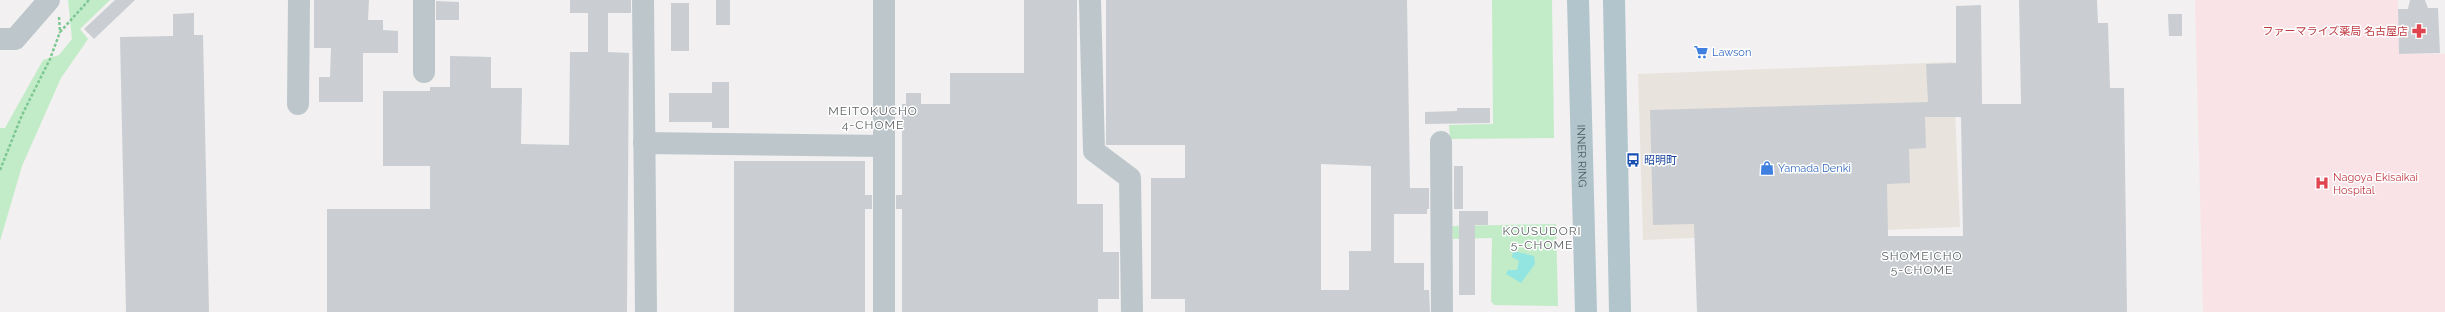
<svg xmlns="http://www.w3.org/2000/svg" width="2445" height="312" font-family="Raleway,'Noto Sans JP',sans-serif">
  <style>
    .commercial { fill: #e9e3dd }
    .medical { fill: #f9e3e6 }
    .green { fill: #c2ecc8 }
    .water { fill: #93e5e2 }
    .building { fill: #caced2; fill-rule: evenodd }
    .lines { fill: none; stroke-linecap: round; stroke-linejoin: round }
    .path { stroke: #7dc791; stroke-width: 2.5; stroke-dasharray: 3 2; stroke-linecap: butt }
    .minor { stroke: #bdc7cb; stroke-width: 22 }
    .major { stroke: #b2c5cc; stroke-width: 22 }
    .labels { text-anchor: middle; stroke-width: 3; stroke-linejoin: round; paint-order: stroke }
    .health-label { font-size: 11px; fill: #be3a42; stroke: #fff; text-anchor: end }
    .shop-label { font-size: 11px; fill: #366cbe; stroke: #fff; text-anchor: start }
    .street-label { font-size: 11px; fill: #49575c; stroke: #fff }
    .transit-label { font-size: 11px; fill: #164399; stroke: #fff; text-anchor: start }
    .neighbourhood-label { font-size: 12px; letter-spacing: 1px; fill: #5d6264; stroke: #fff }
  </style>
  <rect width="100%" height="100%" fill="#f2f0f0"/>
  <!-- commercial -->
  <path class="commercial" d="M 1953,62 L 1960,227 L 1643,240 L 1638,74 Z"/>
  <!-- medical -->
  <path class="medical" d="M 2195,0 L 2398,0 L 2399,54 L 2445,54 L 2445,312 L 2203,312 Z"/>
  <!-- green -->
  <g class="green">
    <path d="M 68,0 L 110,0 L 80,29 L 88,39 L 61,78 L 22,166 L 0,241 L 0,128 L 5,128 L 43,60 L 59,55 L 72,39 Z"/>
    <path d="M 1492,0 L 1552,0 L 1554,138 L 1450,139 L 1449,125 L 1493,124 Z"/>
    <path d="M 1556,224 L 1558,306 L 1494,305 L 1491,301 L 1492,238 L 1453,239 L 1452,226 Z"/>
  </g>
  <!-- water -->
  <path class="water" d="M 1513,251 L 1534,256 L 1535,264 L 1521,283 L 1506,274 L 1508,270 L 1517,270 L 1519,261 L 1512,257 Z"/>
  <!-- building -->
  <g class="building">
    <path d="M 115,0 L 135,0 L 94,39 L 84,29 Z"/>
    <path d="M 314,0 L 369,0 L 368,20 L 383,20 L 383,30 L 398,31 L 398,53 L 363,53 L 363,102 L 319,102 L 319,77 L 330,77 L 331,48 L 314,48 Z"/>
    <path d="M 570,0 L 631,0 L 631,13 L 608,13 L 608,52 L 629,53 L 627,312 L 327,312 L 327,209 L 430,209 L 430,166 L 383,166 L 383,91 L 430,91 L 430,87 L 450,87 L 450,56 L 491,57 L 491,88 L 522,88 L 521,144 L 569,145 L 570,52 L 588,52 L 588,13 L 570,13 Z"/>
    <rect x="716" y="0" width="14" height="25"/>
    <path d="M 1024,0 L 1077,0 L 1077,204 L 1103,204 L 1103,252 L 1119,252 L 1119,299 L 1098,299 L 1098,312 L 902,312 L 902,209 L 896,209 L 896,195 L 902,195 L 902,104 L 906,104 L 906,93 L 921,93 L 921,104 L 950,104 L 950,73 L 1024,73 Z"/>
    <path d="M 1106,0 L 1407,0 L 1410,188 L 1429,188 L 1429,209 L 1427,209 L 1427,214 L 1394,214 L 1394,263 L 1424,263 L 1424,290 L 1429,290 L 1430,312 L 1185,312 L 1185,299 L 1151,299 L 1151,178 L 1185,178 L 1185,145 L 1106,145 ZM 1321,164 L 1371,166 L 1371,251 L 1349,251 L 1349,290 L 1321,290 Z"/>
    <path d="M 2019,0 L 2097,0 L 2098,23 L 2108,23 L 2110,88 L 2124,88 L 2127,312 L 1697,312 L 1694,224 L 1653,225 L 1650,110 L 1928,102 L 1926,64 L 1956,63 L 1956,6 L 1981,5 L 1982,104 L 2021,104 ZM 1925,117 L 1961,117 L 1963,236 L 1888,236 L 1887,184 L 1910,183 L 1909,149 L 1926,148 Z"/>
    <path d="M 2410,0 L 2425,0 L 2428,8 L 2438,8 L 2440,53 L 2399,54 L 2398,9 L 2408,9 Z"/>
    <path d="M 436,1 L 459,2 L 459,20 L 436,20 Z"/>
    <rect x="671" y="3" width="18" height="48"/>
    <path d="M 194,13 L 194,35 L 203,35 L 209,312 L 126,312 L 120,37 L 173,36 L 173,14 Z"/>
    <path d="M 2168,14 L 2182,14 L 2182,36 L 2169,36 Z"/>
    <path d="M 712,82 L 729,82 L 729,128 L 712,128 L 712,122 L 669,122 L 669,93 L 712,93 Z"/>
    <path d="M 1457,108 L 1490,108 L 1490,123 L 1425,124 L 1425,112 L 1457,111 Z"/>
    <path d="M 734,161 L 865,161 L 865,195 L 872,195 L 872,209 L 865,209 L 865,312 L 734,312 Z"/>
    <rect x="1454" y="166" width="9" height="43"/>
    <path d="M 1459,211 L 1488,211 L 1488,225 L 1475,225 L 1475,295 L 1459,295 Z"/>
  </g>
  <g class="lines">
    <!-- path -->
    <g class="path">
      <path d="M 59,17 L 60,32 L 89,0"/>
      <path d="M 0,170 L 22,115 L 50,59 L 60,32"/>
    </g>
    <!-- minor -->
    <g class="minor">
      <path d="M 643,0 L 646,312"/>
      <path d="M 1090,0 L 1094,151 L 1130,178 L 1132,312"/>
      <path d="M 0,39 L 15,39 L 49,0"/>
      <path d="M 424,72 L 424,0"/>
      <path d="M 298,104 L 299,0"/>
      <path d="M 1441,142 L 1442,312"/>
      <path d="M 644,143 L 884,146 L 884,0"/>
      <path d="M 884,312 L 884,146"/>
    </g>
    <!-- major -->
    <g class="major">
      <path id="s1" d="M 1578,0 L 1586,312"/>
      <path d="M 1614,0 L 1620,312"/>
    </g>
  </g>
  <!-- icons -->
  <defs>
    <symbol id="pharmacy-bare" viewBox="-9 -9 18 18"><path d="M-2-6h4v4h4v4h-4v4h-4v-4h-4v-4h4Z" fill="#e0444e" stroke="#fff" stroke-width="2.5" paint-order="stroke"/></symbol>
    <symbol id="supermarket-bare" viewBox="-9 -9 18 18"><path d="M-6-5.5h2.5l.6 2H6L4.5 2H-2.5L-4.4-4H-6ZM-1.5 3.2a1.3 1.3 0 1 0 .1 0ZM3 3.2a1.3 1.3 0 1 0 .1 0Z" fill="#3f7fe0" stroke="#fff" stroke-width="2.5" paint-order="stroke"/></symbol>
    <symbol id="bus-bare" viewBox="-9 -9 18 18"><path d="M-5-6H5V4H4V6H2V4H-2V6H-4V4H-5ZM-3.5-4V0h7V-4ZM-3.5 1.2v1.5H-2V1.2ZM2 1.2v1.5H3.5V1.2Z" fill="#1a4fb4" stroke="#fff" stroke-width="2.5" paint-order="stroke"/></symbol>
    <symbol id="shop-bare" viewBox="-9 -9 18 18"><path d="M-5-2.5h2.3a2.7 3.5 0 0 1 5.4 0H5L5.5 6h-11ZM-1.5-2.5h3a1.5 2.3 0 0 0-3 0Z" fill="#3f7fe0" stroke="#fff" stroke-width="2.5" paint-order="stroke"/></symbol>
    <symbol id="hospital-bare" viewBox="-9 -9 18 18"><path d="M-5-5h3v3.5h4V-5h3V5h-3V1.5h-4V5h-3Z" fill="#e0444e" stroke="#fff" stroke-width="2.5" paint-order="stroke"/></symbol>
  </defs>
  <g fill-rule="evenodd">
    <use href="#pharmacy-bare" x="2409" y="21" width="20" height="20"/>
    <use href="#supermarket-bare" x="1691" y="42" width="20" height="20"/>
    <use href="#bus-bare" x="1623" y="150" width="20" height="20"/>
    <use href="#shop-bare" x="1757" y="158" width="20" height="20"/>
    <use href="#hospital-bare" x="2312" y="173" width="20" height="20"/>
  </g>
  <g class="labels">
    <!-- health labels -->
    <g class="health-label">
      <text x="2408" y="35">ファーマライズ薬局 名古屋店</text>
      <text x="2333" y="181" text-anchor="start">Nagoya Ekisaikai<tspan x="2333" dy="13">Hospital</tspan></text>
    </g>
    <!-- shop labels -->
    <g class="shop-label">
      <text x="1712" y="56">Lawson</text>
      <text x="1778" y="172">Yamada Denki</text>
    </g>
    <!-- street labels -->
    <g class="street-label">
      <text dy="4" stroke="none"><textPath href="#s1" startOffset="156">INNER RING</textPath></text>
    </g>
    <!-- transit labels -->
    <g class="transit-label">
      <text x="1644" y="164">昭明町</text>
    </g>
    <!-- neighbourhood labels -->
    <g class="neighbourhood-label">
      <text x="873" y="115">MEITOKUCHO<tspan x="873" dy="14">4-CHOME</tspan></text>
      <text x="1542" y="235">KOUSUDORI<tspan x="1542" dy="14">5-CHOME</tspan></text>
      <text x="1922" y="260">SHOMEICHO<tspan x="1922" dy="14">5-CHOME</tspan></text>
    </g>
  </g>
</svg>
